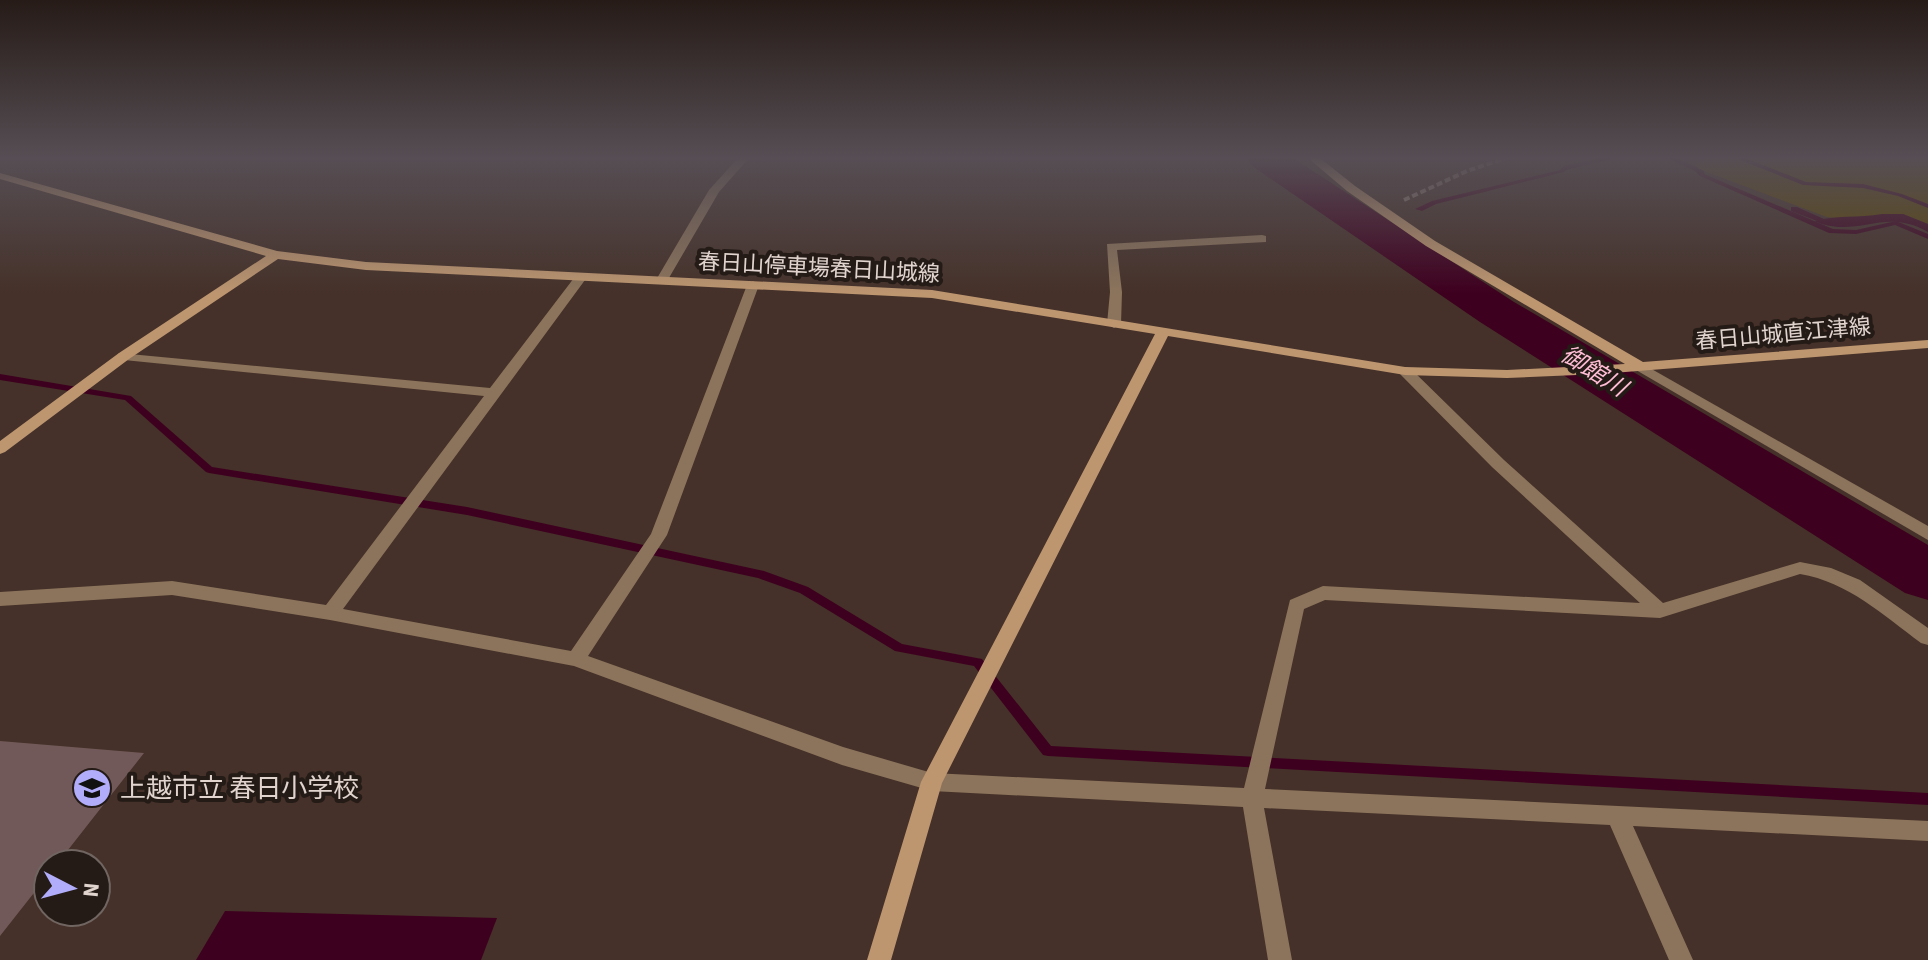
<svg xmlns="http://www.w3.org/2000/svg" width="1928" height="960" font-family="'Source Sans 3','Noto Sans JP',sans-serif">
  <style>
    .green { fill: #5b4602 }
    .water { fill: #3e001f }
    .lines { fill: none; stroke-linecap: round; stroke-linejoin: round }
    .stream { fill: #3e001f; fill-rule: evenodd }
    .river { fill: #3e001f; fill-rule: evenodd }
    .building { fill: #725959 }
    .path { stroke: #91817a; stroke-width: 4; stroke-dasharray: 6 3; stroke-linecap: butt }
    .street { fill: #8c745c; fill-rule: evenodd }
    .secondary { fill: #bd9670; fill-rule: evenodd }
    .labels { text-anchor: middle; stroke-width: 8; stroke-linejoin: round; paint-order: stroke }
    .street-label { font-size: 22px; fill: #e1d4ce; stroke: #241b17 }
    .water-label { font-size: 24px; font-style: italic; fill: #febdd4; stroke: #241b17 }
    .near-poi-label { font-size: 26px; fill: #e1d4ce; stroke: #241b17; text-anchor: start }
  </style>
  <rect width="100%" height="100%" fill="#453129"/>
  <!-- green -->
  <path class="green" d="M 1708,158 L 1928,158 L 1928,224 L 1903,214 L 1842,219 L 1827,217 L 1699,169 L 1695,165 Z"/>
  <!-- water -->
  <g class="water">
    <path d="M 1882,214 L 1903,214 L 1928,224 L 1928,232 C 1883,206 1858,240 1814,221 C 1834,215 1859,218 1882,214 Z"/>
    <path d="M 225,911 L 497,918 L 481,960 L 196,960 Z"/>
  </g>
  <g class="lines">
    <!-- stream -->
    <g class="stream">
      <path d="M 1601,158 L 1616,158 L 1566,170 L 1564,172 L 1436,204 L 1422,211 L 1415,209 L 1432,201 L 1560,170 L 1564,166 Z"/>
      <path d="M 1667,158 L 1676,158 L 1704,171 L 1704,174 L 1833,229 L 1856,230 L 1896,221 L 1928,234 L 1928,239 L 1895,225 L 1856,234 L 1829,233 L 1700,176 L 1695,171 Z"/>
      <path d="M 1735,158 L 1745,158 L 1806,182 L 1863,184 L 1902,194 L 1928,204 L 1928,208 L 1898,196 L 1863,188 L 1803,185 Z"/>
      <path d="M 1791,207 L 1797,207 L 1824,219 L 1817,221 L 1791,211 Z"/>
      <path d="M 0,374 L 131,396 L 212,467 L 467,507 L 764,571 L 808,587 L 902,644 L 982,659 L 1051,746 L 1928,793 L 1928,805 L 1048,756 L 1043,755 L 974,666 L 895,651 L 800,593 L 758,578 L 467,515 L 209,473 L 206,472 L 125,400 L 0,380 Z"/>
    </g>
    <!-- river -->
    <path class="river" d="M 1247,158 L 1293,158 L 1514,302 L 1928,545 L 1928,600 L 1905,593 L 1480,322 L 1252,166 Z"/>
  </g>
  <!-- building -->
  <path class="building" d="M 0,741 L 144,753 L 57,864 L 48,864 L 48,875 L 0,936 Z"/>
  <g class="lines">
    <!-- path -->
    <path class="path" d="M 1404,200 L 1467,171 L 1506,158"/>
    <!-- street -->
    <g class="street">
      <path d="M 738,158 L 749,158 L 719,192 L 666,283 L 658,283 L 656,280 L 709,190 Z"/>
      <path d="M 1262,235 L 1266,236 L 1266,242 L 1117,250 L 1122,292 L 1121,324 L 1114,328 L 1107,324 L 1110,292 L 1107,244 Z"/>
      <path d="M 581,273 L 587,277 L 585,280 L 343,609 L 571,651 L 651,534 L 747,285 L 753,281 L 759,285 L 667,535 L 588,656 L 843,747 L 932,773 L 1244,788 L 1290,600 L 1323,586 L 1640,603 L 1492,467 L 1400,374 L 1398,371 L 1405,367 L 1410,368 L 1504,460 L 1663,603 L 1800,562 L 1831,568 L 1860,580 L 1928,628 L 1928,645 L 1921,643 C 1883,615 1848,582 1800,574 L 1660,618 L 1325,600 L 1304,609 L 1265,789 L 1928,821 L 1928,841 L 1633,826 L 1693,960 L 1669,960 L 1610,825 L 1264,808 L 1292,960 L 1268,960 L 1243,807 L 932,791 L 842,765 L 574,666 L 330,620 L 172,595 L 0,606 L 0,592 L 172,581 L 326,605 L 484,396 L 124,360 L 117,356 L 119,353 L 490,388 L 577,274 Z"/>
      <path d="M 1641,363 L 1928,526 L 1928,540 L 1636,370 L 1634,367 L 1636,364 Z"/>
    </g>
    <!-- secondary -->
    <path class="secondary" d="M 1308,158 L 1320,158 L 1355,186 L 1435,241 L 1643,362 L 1928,340 L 1928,348 L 1600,374 L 1507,378 L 1405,375 L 1168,336 L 942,783 L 891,960 L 867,960 L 921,782 L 1155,334 L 932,298 L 366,270 L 278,259 L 129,359 L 5,452 L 0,454 L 0,441 L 119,353 L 266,256 L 0,179 L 0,173 L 277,251 L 366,262 L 932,290 L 1405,367 L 1507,370 L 1625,364 L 1426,246 L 1347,191 Z"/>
  </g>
  <!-- sky -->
  <linearGradient id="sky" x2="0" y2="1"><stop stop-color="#261b17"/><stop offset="0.54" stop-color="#564e54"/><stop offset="1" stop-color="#564e54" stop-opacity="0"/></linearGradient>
  <rect width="1928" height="293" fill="url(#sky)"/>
  <!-- icons -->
  <defs>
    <symbol id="school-disc" viewBox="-11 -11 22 22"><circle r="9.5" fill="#b1adfa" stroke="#241b17"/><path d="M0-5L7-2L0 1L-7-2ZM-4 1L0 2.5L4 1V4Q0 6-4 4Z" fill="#111"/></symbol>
  </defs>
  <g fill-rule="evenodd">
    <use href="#school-disc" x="70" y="766" width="44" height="44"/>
  </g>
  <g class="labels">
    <!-- street labels -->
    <g class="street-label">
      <text transform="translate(819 267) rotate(3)" y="8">春日山停車場春日山城線</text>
      <text transform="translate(1783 333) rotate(-5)" y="8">春日山城直江津線</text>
    </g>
    <!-- water labels -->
    <g class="water-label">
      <text transform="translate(1594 371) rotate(32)" y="8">御館川</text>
    </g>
    <!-- near-poi labels -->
    <g class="near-poi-label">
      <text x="120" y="797">上越市立 春日小学校</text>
    </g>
  </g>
  <!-- north arrow -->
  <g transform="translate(72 888) rotate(96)"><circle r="38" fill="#241b17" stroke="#706560" stroke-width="2"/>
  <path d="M0-6L14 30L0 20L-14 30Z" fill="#b1adfa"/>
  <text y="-12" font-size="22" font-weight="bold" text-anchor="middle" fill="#e1d4ce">N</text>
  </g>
</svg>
